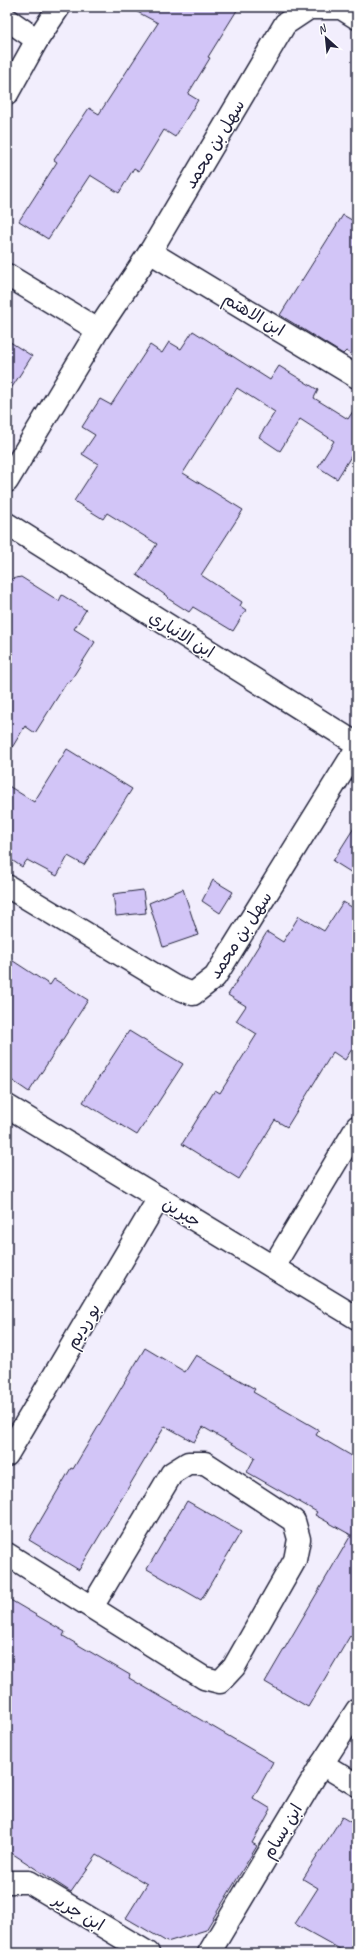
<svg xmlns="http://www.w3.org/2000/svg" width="364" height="1960" font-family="Caveat,'Playpen Sans Arabic',sans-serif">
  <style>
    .building { fill: #d2c5f7; stroke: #22223b }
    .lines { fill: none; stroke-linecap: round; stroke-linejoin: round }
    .street-casing { stroke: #22223b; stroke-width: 25 }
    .secondary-casing { stroke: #22223b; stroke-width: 25 }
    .street { stroke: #fff; stroke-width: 22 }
    .secondary { stroke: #fff; stroke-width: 22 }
    .labels { text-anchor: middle; stroke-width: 3; stroke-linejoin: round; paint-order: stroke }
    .street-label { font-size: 17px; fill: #22223b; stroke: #fff }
  </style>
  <rect width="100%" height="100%" fill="#f2eefd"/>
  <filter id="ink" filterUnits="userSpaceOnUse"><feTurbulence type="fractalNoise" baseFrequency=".025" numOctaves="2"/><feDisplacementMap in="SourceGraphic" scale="8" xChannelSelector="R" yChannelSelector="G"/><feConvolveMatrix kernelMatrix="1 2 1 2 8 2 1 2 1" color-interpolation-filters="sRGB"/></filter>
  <g filter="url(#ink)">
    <!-- building -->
    <g class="building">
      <path d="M 128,7 L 239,7 L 208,57 L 210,58 L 188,94 L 198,100 L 175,137 L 164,130 L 139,171 L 134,168 L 119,193 L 90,175 L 48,239 L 19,221 L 57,162 L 54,160 L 89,108 L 99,114 L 158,23 Z"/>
      <path d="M 343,215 L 357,223 L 357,358 L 346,351 L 343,354 L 280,315 Z"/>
      <path d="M 193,331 L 270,380 L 279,366 L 318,390 L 314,398 L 348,419 L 357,405 L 357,456 L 353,453 L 337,479 L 318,467 L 334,441 L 300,419 L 280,451 L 259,437 L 275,412 L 237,388 L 183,473 L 243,510 L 201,575 L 242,602 L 240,606 L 246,610 L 233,631 L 193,607 L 189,612 L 167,598 L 168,597 L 137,575 L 157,544 L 107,513 L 103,519 L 74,501 L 98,464 L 82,454 L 95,435 L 82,427 L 100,399 L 111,405 L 150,345 L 162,353 L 169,342 L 181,349 Z"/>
      <path d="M 7,340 L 32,356 L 7,395 Z"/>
      <path d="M 21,577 L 59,601 L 62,595 L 86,610 L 74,629 L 95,642 L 69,683 L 67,682 L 35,733 L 25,726 L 7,756 L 7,580 Z"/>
      <path d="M 67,749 L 132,789 L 84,865 L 68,856 L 57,876 L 27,860 L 22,867 L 7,857 L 7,785 L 34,802 Z"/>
      <path d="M 357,823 L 357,876 L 333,861 Z"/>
      <path d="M 213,880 L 233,892 L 220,913 L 202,901 Z"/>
      <path d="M 183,889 L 198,935 L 163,947 L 149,903 Z"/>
      <path d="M 143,890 L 146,913 L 116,916 L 113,894 Z"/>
      <path d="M 343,902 L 357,910 L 357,1041 L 345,1060 L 333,1052 L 287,1127 L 275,1120 L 239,1179 L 182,1144 L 215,1090 L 220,1093 L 257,1034 L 236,1021 L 246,1006 L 228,995 L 267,932 L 283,942 L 299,916 L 324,931 Z"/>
      <path d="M 7,957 L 50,985 L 54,979 L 88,1000 L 29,1092 L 7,1077 Z"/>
      <path d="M 129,1031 L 183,1064 L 137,1135 L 83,1102 Z"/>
      <path d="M 145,1348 L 185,1372 L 196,1355 L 255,1389 L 253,1392 L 319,1430 L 316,1435 L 357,1459 L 357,1640 L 350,1636 L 308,1707 L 265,1682 L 351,1535 L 315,1515 L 317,1512 L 247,1472 L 255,1457 L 203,1427 L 194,1442 L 165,1426 L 79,1570 L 29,1540 L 71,1468 L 73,1469 Z"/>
      <path d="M 187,1501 L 241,1532 L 201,1600 L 147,1569 Z"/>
      <path d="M 7,1598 L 65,1632 L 63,1636 L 130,1675 L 129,1678 L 273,1762 L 253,1798 L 271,1809 L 252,1843 L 257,1846 L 206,1930 L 167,1942 L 126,1918 L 147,1884 L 97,1855 L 71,1892 L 7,1850 Z"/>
      <path d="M 342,1817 L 357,1826 L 357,1953 L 347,1953 L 295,1924 L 318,1888 L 303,1879 Z"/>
    </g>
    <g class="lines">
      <defs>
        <g id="street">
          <path d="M 7,19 L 37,40"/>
          <path d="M 7,94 L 37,40 L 59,7"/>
          <path d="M 150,252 L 357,377"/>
          <path d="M 7,275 L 98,330"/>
          <path d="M 7,481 L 98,330 L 150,252 L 285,24 L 309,8 L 341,8 L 357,18"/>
          <path d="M 7,524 L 357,744"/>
          <path d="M 7,886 L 173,986 L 193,994 L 215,977 L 357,748"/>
          <path d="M 273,1267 L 357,1127"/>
          <path d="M 7,1455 L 159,1198"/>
          <path d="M 7,1554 L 204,1678 L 220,1682 L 234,1667 L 295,1560 L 299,1539 L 294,1521 L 205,1463 L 188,1463 L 172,1473 L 92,1607"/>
          <path d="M 322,1764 L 357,1785"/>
          <path d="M 7,1882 L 29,1882 L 148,1953"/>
          <path d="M 209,1953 L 322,1764 L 357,1710"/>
        </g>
        <path id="secondary" d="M 7,1106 L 357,1318"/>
      </defs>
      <!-- street casing -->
      <use href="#street" class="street-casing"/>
      <!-- secondary casing -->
      <use href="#secondary" class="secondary-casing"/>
      <!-- street -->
      <use href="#street" class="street"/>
      <!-- secondary -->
      <use href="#secondary" class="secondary"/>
    </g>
  </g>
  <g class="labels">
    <!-- street labels -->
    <g class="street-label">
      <text transform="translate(214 144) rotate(-59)" y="6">سهل بن محمد</text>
      <text transform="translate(254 314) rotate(31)" y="6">ابن الاهتم</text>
      <text transform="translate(182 634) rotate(32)" y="6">ابن الانباري</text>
      <text transform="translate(240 935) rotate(-57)" y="6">سهل بن محمد</text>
      <text transform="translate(182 1212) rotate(31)" y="6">جبرين</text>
      <text transform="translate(83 1326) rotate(-59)" y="6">بو رديم</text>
      <text transform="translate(282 1831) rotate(-59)" y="6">ابن بسام</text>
      <text transform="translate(79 1912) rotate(31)" y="6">ابن جرير</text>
    </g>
  </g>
  <!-- margin -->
  <rect width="364" height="1960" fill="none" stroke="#fff" stroke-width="24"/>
  <rect x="12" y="12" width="340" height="1936" fill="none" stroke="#22223b" stroke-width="1.5" filter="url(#ink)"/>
  <!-- north arrow -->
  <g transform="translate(326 38) rotate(333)" stroke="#ffffff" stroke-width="3" paint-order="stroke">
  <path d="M0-3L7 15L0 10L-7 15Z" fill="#22223b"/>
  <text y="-6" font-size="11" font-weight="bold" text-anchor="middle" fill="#22223b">N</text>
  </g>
</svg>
